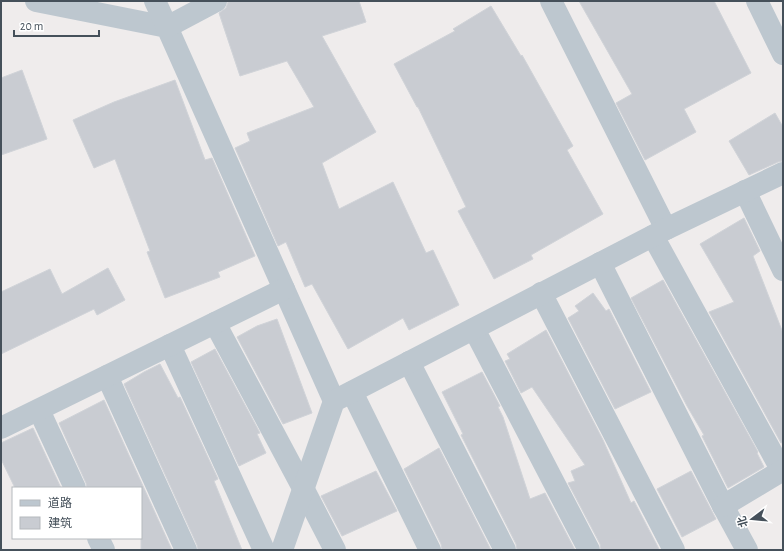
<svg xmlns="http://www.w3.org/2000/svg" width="784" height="551" font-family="'Alegreya Sans','Noto Sans SC',sans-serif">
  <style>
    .building { fill: #c9ccd2; stroke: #d0d3d8 }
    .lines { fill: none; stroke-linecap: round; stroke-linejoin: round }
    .minor { stroke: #bdc7cf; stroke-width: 22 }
  </style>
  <rect width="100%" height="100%" fill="#efecec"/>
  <!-- building -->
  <g class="building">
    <path d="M 231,1 L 359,1 L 366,22 L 322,36 L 376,132 L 322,163 L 339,209 L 393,182 L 426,253 L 433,250 L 459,305 L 409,330 L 403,318 L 348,349 L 312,284 L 305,287 L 286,242 L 278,246 L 235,148 L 250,141 L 247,133 L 314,107 L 287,61 L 240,76 L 219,13 L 226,8 L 228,2 Z"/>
    <path d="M 579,1 L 714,1 L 751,73 L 684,109 L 696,132 L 645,160 L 616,103 L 632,94 Z"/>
    <path d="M 491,6 L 521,56 L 522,55 L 573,146 L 567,150 L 603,214 L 531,255 L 533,259 L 494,279 L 458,211 L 466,207 L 418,107 L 417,107 L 394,64 L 455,31 L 453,29 Z"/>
    <path d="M 22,70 L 47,139 L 1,155 L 1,78 Z"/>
    <path d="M 175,80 L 205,160 L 212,158 L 255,256 L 218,272 L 220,277 L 165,298 L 147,252 L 150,251 L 115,159 L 94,168 L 73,120 L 114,102 Z"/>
    <path d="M 775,113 L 783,127 L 783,161 L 778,162 L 749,175 L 729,141 Z"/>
    <path d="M 744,218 L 760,251 L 753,256 L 783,333 L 783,442 L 781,443 L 709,312 L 734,302 L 700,244 Z"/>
    <path d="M 108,268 L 125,300 L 97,315 L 94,309 L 1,354 L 1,292 L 50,269 L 62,294 Z"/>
    <path d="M 663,280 L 758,452 L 757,453 L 764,467 L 728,488 L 702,436 L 704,435 L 687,406 L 631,298 Z"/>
    <path d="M 593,293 L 606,311 L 609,309 L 651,392 L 615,409 L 568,318 L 579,311 L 575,306 Z"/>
    <path d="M 277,319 L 312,413 L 283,424 L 237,337 L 257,326 Z"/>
    <path d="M 546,330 L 603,440 L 631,503 L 634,501 L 659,549 L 657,550 L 601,550 L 600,544 L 568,483 L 575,481 L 571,471 L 585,465 L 532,387 L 521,393 L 505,361 L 510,359 L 507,354 Z"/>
    <path d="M 215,349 L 260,433 L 257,434 L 266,453 L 239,466 L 191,362 Z"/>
    <path d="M 160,364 L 178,398 L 180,397 L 218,479 L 214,481 L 242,550 L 198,550 L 197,545 L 124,384 L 144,372 Z"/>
    <path d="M 482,372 L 500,406 L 498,407 L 503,417 L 530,499 L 545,493 L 575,550 L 517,550 L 516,544 L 461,435 L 463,434 L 442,392 Z"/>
    <path d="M 104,400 L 172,550 L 141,550 L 141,488 L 87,488 L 86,483 L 59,423 Z"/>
    <path d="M 33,428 L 61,488 L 15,488 L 1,459 L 1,443 Z"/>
    <path d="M 439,448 L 491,550 L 442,550 L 441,544 L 404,469 Z"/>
    <path d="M 376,471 L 397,511 L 342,536 L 321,496 Z"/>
    <path d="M 691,471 L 716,519 L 682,537 L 657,489 Z"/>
  </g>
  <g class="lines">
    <!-- minor -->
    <g class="minor">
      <path d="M 36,1 L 167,27 L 334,401"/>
      <path d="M 155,1 L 167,27 L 216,1"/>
      <path d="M 551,1 L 666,229"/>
      <path d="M 757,1 L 783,54"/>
      <path d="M 745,191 L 783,270"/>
      <path d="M 653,236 L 782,471"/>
      <path d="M 600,263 L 723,506 L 747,550"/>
      <path d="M 541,293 L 674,550"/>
      <path d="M 215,323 L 303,488 L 335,550"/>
      <path d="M 474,329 L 589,550"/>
      <path d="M 170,345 L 264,550"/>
      <path d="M 409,362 L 505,550"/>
      <path d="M 107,376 L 186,550"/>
      <path d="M 352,392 L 430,550"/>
      <path d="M 39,410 L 75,488"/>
      <path d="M 1,428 L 284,289"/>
      <path d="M 723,506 L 783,470"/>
      <path d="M 98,538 L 104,550"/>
      <path d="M 282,550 L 334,401 L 666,229 L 783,173"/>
    </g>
  </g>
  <!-- border -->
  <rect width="784" height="551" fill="none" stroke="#45505a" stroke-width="4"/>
  <!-- legend -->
  <rect x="12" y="487" width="130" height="52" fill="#ffffff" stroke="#b5b9bd"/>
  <rect x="20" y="500" width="20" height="6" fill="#bdc7cf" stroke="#b5b9bd"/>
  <text x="48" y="507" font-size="12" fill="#45505a">道路</text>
  <rect x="20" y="517" width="20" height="12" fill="#c9ccd2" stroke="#b5b9bd"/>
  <text x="48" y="527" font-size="12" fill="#45505a">建筑</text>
  <!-- north arrow -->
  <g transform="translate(752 519) rotate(254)" stroke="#ffffff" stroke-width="3" paint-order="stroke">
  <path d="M0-3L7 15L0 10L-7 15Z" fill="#45505a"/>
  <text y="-6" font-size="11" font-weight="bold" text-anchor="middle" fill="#45505a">北</text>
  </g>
  <!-- scale -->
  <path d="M14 30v6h85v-6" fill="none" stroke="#45505a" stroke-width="2"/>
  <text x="20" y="30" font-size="12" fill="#45505a" stroke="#ffffff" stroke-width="3" paint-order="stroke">20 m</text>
</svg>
